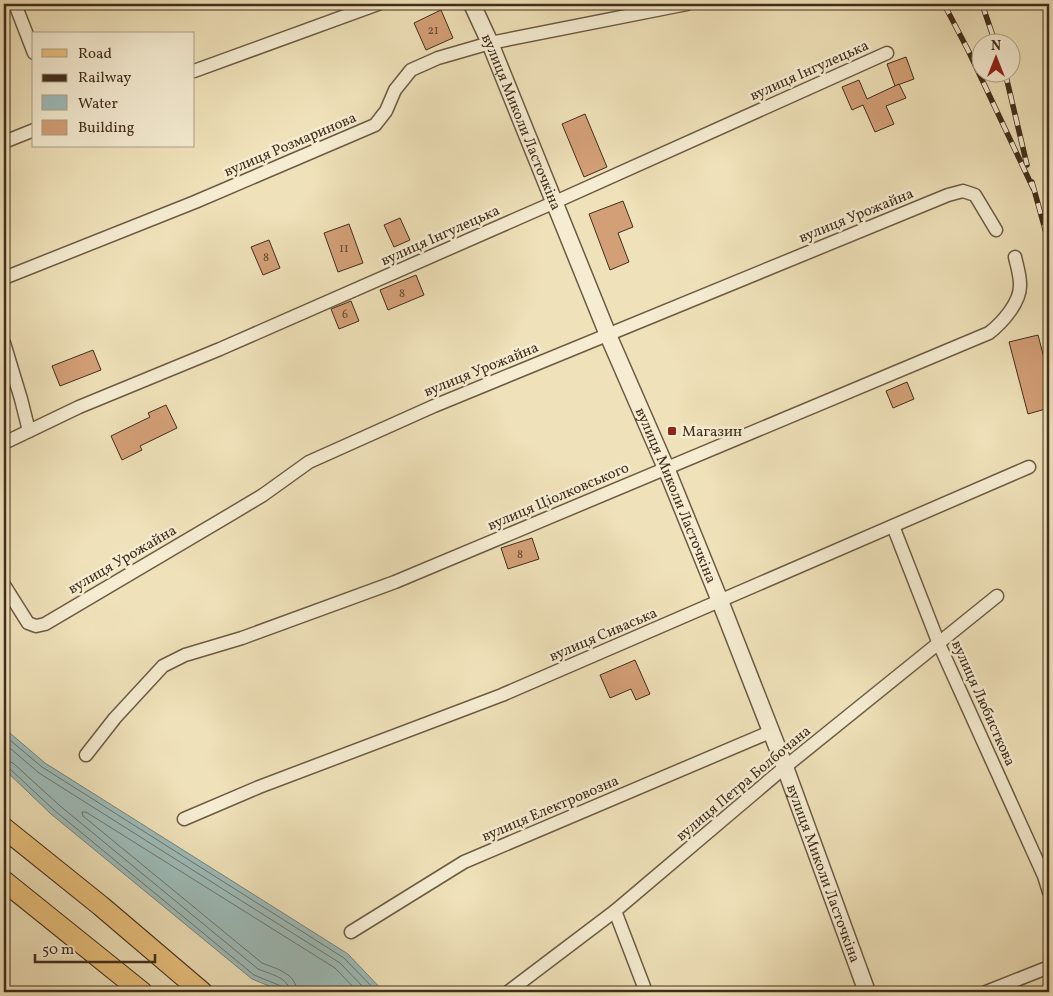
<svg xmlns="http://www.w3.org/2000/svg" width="1053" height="996" font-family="Vollkorn,serif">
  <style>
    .water { fill: #9dbbb8; stroke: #78837a }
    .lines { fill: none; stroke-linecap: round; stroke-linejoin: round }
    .shore { stroke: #6f746a; stroke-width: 1 }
    .building { fill: #d39f77; stroke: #412e1c }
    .minor-casing { stroke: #6c5b43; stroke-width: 15 }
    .tertiary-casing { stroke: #6c5b43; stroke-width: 19 }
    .primary-casing { stroke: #412e1c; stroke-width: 22 }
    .minor { stroke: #f5ecd2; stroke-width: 12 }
    .tertiary { stroke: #f5ecd2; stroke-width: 16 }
    .primary { stroke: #e8c07c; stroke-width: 20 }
    .rail-casing { stroke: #412e1c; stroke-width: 5.5 }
    .rail { stroke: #f5ecd2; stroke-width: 4; stroke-dasharray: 11; stroke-linecap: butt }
    .poi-dot { fill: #8f2418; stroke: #f5ecd2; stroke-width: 2 }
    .labels { text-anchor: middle; stroke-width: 5; stroke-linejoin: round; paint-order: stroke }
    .number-label { font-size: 12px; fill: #664a33 }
    .street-label { font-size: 15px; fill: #412e1c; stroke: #f5ecd2 }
    .poi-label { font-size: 15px; fill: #412e1c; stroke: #f5ecd2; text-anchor: start }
  </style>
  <rect width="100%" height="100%" fill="#efe1b9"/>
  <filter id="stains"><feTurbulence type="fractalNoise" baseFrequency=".004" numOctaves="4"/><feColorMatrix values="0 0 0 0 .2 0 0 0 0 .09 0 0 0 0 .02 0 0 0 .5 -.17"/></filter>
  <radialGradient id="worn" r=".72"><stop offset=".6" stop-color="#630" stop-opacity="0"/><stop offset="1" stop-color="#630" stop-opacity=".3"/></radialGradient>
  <!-- water -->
  <path class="water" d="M 4,728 L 45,763 L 348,954 L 384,992 L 284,992 L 252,979 L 51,814 L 4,769 Z"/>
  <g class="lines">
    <!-- shore -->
    <g class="shore">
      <path d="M 4,735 L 42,767 L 344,958 L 377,992"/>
      <path d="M 4,743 L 39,773 L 340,963 L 368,992"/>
      <path d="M 4,760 L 13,763 L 59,805 L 258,969 C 269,974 289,977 290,992"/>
      <path d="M 4,766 L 9,768 L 54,810 L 254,975 L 281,986 L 283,992"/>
      <path d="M 297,992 C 296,973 277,969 262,963 L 83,816 L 82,812 L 86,812 L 335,968 L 358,992"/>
    </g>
  </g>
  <!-- building -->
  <g class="building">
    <path d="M 441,10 L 453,38 L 426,50 L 414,23 Z"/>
    <path d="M 906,57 L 914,79 L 895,86 L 887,64 Z"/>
    <path d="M 859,80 L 867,99 L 899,84 L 906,98 L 886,106 L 894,124 L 875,132 L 863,105 L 852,110 L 842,87 Z"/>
    <path d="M 585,114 L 607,167 L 584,177 L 562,124 Z"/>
    <path d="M 623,201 L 633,227 L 618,233 L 629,262 L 610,270 L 589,214 Z"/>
    <path d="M 400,218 L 410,240 L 394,247 L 384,225 Z"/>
    <path d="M 349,224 L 363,263 L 338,272 L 324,233 Z"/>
    <path d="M 269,240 L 280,268 L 263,275 L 251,247 Z"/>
    <path d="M 416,275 L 424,295 L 388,310 L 380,290 Z"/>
    <path d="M 351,301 L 359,321 L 339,329 L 331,309 Z"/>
    <path d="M 1038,335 L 1049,377 L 1049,408 L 1028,414 L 1009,342 Z"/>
    <path d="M 93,350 L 101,370 L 60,386 L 52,366 Z"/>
    <path d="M 907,382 L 914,399 L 893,408 L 886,391 Z"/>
    <path d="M 166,405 L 177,428 L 140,446 L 142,450 L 122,460 L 111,436 L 150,417 L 148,413 Z"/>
    <path d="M 532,538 L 539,559 L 508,569 L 501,548 Z"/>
    <path d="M 635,660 L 650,694 L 636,700 L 631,689 L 610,698 L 600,675 Z"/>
  </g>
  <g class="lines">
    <defs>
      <g id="minor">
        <path d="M 15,4 L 34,53"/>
        <path d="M 194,71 L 378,4"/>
        <path d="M 4,142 L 34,130"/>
        <path d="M 4,278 L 195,202 L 375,125 L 386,111 L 395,90 L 411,70 L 438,58 L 490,43 L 687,4"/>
        <path d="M 4,343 L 21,399 L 29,431"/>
        <path d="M 4,443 L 79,407 L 220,349 L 555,202 L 887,53"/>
        <path d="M 893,526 L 939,644 L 1044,876 L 1049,892"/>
        <path d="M 4,585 L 28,623 L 36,626 L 45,624 L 233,513 L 263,495 L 309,462 L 434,406 L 948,195 L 963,191 L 975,195 L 996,230"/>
        <path d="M 86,755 L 115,718 L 163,666 L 185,655 L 242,638 L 395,582 L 989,333 C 1002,323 1021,302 1020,284 C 1020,275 1017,266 1015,257"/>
        <path d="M 184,819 L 259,787 L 502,695 L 1029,467"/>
        <path d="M 615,911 L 646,992"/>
        <path d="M 351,932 L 464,862 L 770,732"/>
        <path d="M 508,992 L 615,911 L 785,767 L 997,596"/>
        <path d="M 986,992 L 1049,967"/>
      </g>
      <g id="tertiary">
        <path id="s1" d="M 472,4 L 490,43 L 608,335 L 666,468 L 720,601 L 785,767 L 867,992"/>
      </g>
      <g id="primary">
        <path d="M 4,828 L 101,906 L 202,992"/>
        <path d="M 4,881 L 142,992"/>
      </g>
    </defs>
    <!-- minor casing -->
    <use href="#minor" class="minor-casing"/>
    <!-- tertiary casing -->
    <use href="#tertiary" class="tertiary-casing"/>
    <!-- primary casing -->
    <use href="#primary" class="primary-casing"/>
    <!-- minor -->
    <use href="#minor" class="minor"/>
    <!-- tertiary -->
    <use href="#tertiary" class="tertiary"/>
    <!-- primary -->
    <use href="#primary" class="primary"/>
    <defs>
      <g id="rail">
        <path d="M 944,4 L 968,50 L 1033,188"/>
        <path d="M 982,4 L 995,42"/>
        <path d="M 1044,4 L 1049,17"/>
        <path d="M 1005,72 L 1027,165"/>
        <path d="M 1032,182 L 1049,244"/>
      </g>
    </defs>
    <!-- rail casing -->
    <use href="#rail" class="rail-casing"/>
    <!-- rail -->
    <use href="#rail" class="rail"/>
  </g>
  <!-- markers -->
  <rect class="poi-dot" x="667" y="426" width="10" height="10" rx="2.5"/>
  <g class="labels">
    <!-- number labels -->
    <g class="number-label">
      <text x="433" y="34">21</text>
      <text x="344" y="252">11</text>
      <text x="266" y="261">8</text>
      <text x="402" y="297">8</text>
      <text x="345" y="318">6</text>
      <text x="520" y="558">8</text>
    </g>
    <!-- street labels -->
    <g class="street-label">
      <text transform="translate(809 70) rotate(-24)" y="5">вулиця Інгулецька</text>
      <text dy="5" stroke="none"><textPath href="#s1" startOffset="128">вулиця Миколи Ласточкіна</textPath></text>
      <text transform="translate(290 144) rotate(-23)" y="5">вулиця Розмаринова</text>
      <text transform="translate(856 215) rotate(-22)" y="5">вулиця Урожайна</text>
      <text transform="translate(440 235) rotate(-24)" y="5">вулиця Інгулецька</text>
      <text transform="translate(481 369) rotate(-22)" y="5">вулиця Урожайна</text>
      <text dy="5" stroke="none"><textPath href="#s1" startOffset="532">вулиця Миколи Ласточкіна</textPath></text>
      <text transform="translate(558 496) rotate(-23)" y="5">вулиця Ціолковського</text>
      <text transform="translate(122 559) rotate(-30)" y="5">вулиця Урожайна</text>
      <text transform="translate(603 634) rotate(-23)" y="5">вулиця Сиваська</text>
      <text transform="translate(984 703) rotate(66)" y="5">вулиця Любисткова</text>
      <text transform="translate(743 783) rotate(-40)" y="5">вулиця Петра Болбочана</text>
      <text transform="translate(550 808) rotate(-23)" y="5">вулиця Електровозна</text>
      <text dy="5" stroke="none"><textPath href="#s1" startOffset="938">вулиця Миколи Ласточкіна</textPath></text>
    </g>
    <!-- poi labels -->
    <g class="poi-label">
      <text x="682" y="436">Магазин</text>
    </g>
  </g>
  <!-- margin -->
  <rect width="1053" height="996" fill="none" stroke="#efe1b9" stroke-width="20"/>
  <rect x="5" y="5" width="1043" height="986" fill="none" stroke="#412e1c" stroke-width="2.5"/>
  <rect x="10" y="10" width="1033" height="976" fill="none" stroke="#412e1c"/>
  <!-- legend -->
  <rect x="32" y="32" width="162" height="115" fill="#f5ecd2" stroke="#ada089"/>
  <rect x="42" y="49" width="25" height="8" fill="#e8c07c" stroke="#ada089"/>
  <text x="78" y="58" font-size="15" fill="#412e1c">Road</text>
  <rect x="42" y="74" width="25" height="8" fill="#412e1c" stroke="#ada089"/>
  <text x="78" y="82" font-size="15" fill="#412e1c">Railway</text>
  <rect x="42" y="95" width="25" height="15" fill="#9dbbb8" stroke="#ada089"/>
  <text x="78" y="108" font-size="15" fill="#412e1c">Water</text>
  <rect x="42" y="120" width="25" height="15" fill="#d39f77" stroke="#ada089"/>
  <text x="78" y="132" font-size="15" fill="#412e1c">Building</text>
  <!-- north arrow -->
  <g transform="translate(996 58)"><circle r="24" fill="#f5ecd2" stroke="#ada089"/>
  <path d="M0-4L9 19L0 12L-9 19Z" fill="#8f2418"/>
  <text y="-8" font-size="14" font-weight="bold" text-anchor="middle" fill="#412e1c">N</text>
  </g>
  <!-- scale -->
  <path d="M35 954v8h120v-8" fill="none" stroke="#412e1c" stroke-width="2.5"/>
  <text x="42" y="954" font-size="15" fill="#412e1c" stroke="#f5ecd2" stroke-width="4" paint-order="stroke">50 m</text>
  <rect width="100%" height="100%" filter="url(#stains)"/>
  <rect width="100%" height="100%" fill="url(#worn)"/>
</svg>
